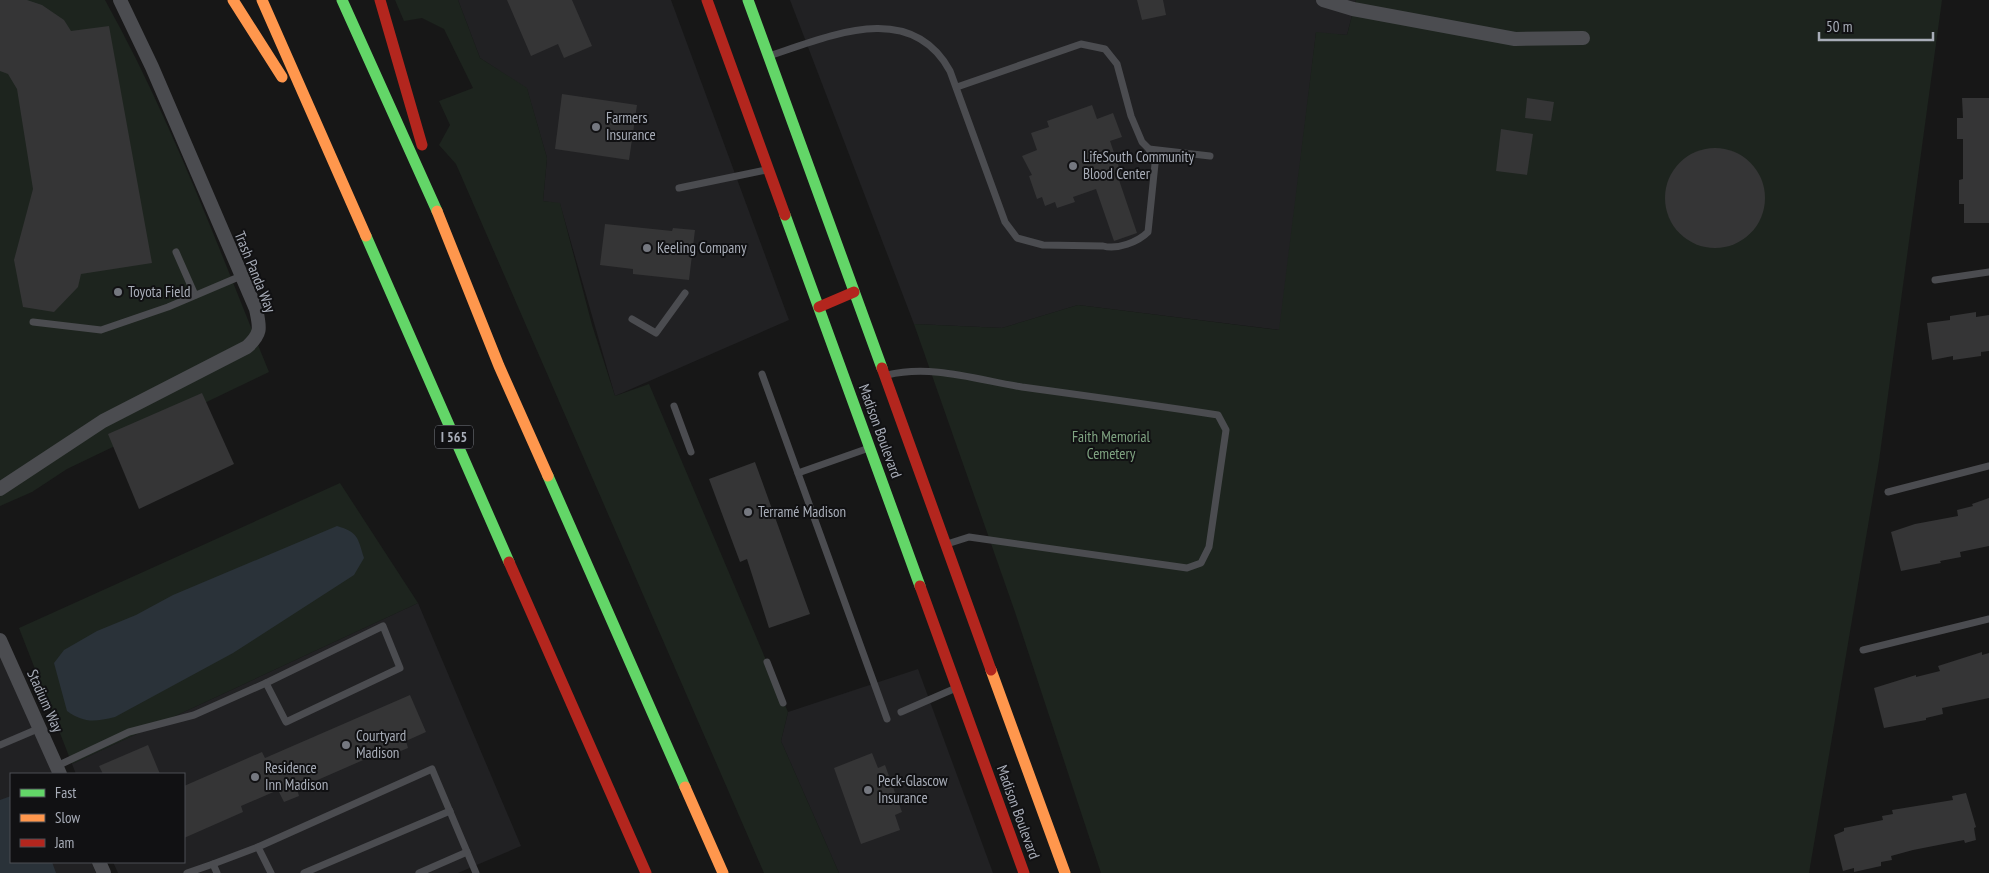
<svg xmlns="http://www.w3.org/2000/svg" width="1989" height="873" font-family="'PT Sans Narrow',sans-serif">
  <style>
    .built { fill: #212123 }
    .green { fill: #1d241e }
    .water { fill: #2a3239 }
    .building { fill: #353536 }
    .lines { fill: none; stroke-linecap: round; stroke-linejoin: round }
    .lane { stroke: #4b4c50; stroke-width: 7 }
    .street { stroke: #4b4c50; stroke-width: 14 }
    .fast { stroke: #63d668; stroke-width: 11 }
    .slow { stroke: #ff974d; stroke-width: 11 }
    .jam { stroke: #b3261e; stroke-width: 11 }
    .poi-dot { fill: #757880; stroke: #111113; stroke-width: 2 }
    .labels { text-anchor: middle; stroke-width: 4; stroke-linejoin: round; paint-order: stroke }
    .shield { fill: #111113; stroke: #7b7e86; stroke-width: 1 }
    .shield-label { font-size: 14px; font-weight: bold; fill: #a8adb8 }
    .poi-label { font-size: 15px; fill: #a8adb8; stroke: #111113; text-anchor: start }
    .street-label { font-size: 15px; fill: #a8adb8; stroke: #111113 }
    .park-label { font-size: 15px; fill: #7fa381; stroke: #111113 }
  </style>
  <rect width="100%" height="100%" fill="#171717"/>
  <!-- built -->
  <g class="built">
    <path d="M 458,0 L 671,0 L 789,320 L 615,396 L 560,204 L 543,201 L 547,158 L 527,89 L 480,58 Z"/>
    <path d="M 790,0 L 1356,0 L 1347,35 L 1316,33 L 1280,330 L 1078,305 L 1002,328 L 914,324 Z"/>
    <path d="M 418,603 L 521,846 L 458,873 L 118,873 L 113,862 L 184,862 L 184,774 L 76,774 L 72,764 Z"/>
    <path d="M 0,647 L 54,774 L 11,774 L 11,862 L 91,862 L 96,873 L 0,873 Z"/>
    <path d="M 918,669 L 993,873 L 839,873 L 781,741 L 788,712 Z"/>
  </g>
  <!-- green -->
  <g class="green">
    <path d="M 0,0 L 105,0 C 171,118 218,247 269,372 L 67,469 L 32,492 L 0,506 Z"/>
    <path d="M 395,0 L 458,0 L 480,58 L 527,88 L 547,158 L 543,201 L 560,203 L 592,325 L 615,396 L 649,384 L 788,712 L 781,741 L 839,873 L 764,873 L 456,164 L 439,145 L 450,125 L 439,101 L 473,88 L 444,29 L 422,18 L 404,21 Z"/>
    <path d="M 1356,0 L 1942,0 L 1879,461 L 1809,873 L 1101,873 L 1015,612 L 914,324 L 1002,328 L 1078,305 L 1279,330 L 1316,32 L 1347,35 Z"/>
    <path d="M 340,483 L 418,603 L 72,764 L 19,628 Z"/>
  </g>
  <!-- water -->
  <g class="water">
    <path d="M 337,526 C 358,532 358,538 364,558 L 354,575 L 233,653 L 115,717 C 94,722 84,723 67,711 L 54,663 L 64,650 L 97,631 L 136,615 L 173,595 Z"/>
    <path d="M 11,796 L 11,862 L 52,862 L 56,873 L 0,873 L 0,800 Z"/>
  </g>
  <!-- building -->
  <g class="building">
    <path d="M 0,0 L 27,0 L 42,5 L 64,20 L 71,31 L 109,26 L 152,263 L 81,274 L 78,287 L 54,312 L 23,307 L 14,260 L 33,189 L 17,89 L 8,74 L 0,71 Z"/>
    <path d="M 507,0 L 572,0 L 592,46 L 564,58 L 558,44 L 531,56 Z"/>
    <path d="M 1137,0 L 1163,0 L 1166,15 L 1142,20 Z"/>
    <path d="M 562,94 L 637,105 L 629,160 L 555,149 Z"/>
    <path d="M 1527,98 L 1554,102 L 1551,121 L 1525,118 Z"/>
    <path d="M 1962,98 L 1989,98 L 1989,223 L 1964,223 L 1964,204 L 1959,204 L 1959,180 L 1963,179 L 1963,139 L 1957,139 L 1957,118 L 1963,118 Z"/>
    <path d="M 1092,105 L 1097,119 L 1113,113 L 1122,137 L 1110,141 L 1123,179 L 1119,180 L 1137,233 L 1114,241 L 1096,189 L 1073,197 L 1075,202 L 1057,208 L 1055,202 L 1045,206 L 1042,197 L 1037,199 L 1029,176 L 1032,175 L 1022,156 L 1037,150 L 1031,133 L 1049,127 L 1047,121 Z"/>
    <path d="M 1501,129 L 1533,134 L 1527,175 L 1496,171 Z"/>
    <circle cx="1715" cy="198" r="50"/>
    <path d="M 605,224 L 672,231 L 673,228 L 695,230 L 689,280 L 633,274 L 633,269 L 600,265 Z"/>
    <path d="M 1976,312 L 1976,317 L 1989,315 L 1989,351 L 1981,352 L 1981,356 L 1953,360 L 1953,356 L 1932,360 L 1927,323 L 1950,320 L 1950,316 Z"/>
    <path d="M 202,393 L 234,464 L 139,509 L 108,434 Z"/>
    <path d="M 755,462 L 810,614 L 769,628 L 747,559 L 740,562 L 709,479 Z"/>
    <path d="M 1989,498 L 1989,546 L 1960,552 L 1961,557 L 1940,561 L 1941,563 L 1901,571 L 1891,532 L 1915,524 L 1958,516 L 1957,510 L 1973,506 L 1972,504 Z"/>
    <path d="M 1982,652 L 1982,655 L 1989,653 L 1989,698 L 1942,708 L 1943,714 L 1926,718 L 1926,720 L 1884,728 L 1874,688 L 1916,675 L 1916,677 L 1940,671 L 1938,666 Z"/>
    <path d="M 410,695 L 426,732 L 406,741 L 408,748 L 379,760 L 377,754 L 297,789 L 299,796 L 284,802 L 278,790 L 241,806 L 243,812 L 184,838 L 184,786 L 262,752 L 265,758 Z"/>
    <path d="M 148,745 L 160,774 L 103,774 L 99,766 Z"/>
    <path d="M 872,753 L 878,768 L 885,765 L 902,812 L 895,815 L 900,830 L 861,844 L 834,768 Z"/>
    <path d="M 1966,793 L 1976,827 L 1974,828 L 1976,840 L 1965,843 L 1964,840 L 1913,850 L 1891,856 L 1892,860 L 1881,862 L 1881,866 L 1854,872 L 1854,868 L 1843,871 L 1834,835 L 1844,831 L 1844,828 L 1883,820 L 1882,816 L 1893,814 L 1892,810 L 1953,800 L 1952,796 Z"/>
  </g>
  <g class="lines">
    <!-- lane -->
    <g class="lane">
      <path d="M 769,56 C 832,35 911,0 950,71 L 1005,222 L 1017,238 L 1043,245 L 1103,246 C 1117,250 1138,242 1148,232 L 1155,164 L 1149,149 L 1142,142 L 1131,116 L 1117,64 L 1105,49 L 1081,44 L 957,87"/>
      <path d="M 1149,149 L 1210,156"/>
      <path d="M 679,188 L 766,170"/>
      <path d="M 176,252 L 195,295"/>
      <path d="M 1935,280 L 1989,272"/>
      <path d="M 632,319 L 656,333 L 685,293"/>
      <path d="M 33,322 L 101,330 L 168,307 L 241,276"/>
      <path d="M 762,374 L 887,719"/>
      <path d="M 887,375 C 932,364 978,380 1022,387 C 1088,396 1153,405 1218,415 L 1226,430 L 1209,547 L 1201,563 L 1187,568 L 969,537 L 947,544"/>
      <path d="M 674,406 L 691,452"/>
      <path d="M 798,473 L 869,448"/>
      <path d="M 1888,492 L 1989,466"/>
      <path d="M 383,626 L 400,668 L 286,722 L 266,683 Z"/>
      <path d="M 1863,650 L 1989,619"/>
      <path d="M 767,662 L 783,703"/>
      <path d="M 901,712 L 956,688"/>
      <path d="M 0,745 L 40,728"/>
      <path d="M 57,766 L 129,732 L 194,715 L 266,683"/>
      <path d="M 187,873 L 213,864"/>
      <path d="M 217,873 L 213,864 L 258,847"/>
      <path d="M 271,873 L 258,847 L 432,769 L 476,873"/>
      <path d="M 304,873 L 450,811"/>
      <path d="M 419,873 L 467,852"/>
    </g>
    <!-- street -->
    <g class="street">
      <path d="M 1323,0 L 1353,9 L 1515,39 L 1583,38"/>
      <path d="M 0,489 L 103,421 L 247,347 C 262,333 260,328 256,309 L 152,67 L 120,0"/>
      <path d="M 0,640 L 60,774"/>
      <path d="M 99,862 L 104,873"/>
    </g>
    <!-- fast -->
    <g class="fast">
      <path d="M 342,0 L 437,211"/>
      <path d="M 748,0 L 882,368"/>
      <path d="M 785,215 L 920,586"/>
      <path d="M 366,236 L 509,562"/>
      <path d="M 548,476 L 685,787"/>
    </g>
    <!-- slow -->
    <g class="slow">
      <path d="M 233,0 L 282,77"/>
      <path d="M 262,0 L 366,236"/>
      <path d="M 437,211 L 499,366 L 548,476"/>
      <path d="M 991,670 L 1065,873"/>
      <path d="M 685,787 L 723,873"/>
    </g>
    <!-- jam -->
    <g class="jam">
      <path d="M 380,0 L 422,145"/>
      <path d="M 707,0 L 785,215"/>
      <path d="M 819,307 L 854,292"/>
      <path d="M 882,368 L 991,670"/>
      <path d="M 509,562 L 646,873"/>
      <path d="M 920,586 L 1024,873"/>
    </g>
  </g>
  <!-- markers -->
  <g class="poi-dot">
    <circle cx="596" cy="127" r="5"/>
    <circle cx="1073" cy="166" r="5"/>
    <circle cx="647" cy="248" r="5"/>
    <circle cx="118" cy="292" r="5"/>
    <circle cx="748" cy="512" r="5"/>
    <circle cx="346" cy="745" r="5"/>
    <circle cx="255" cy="777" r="5"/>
    <circle cx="868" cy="790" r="5"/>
  </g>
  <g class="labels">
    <!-- shield labels -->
    <rect class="shield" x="435" y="425.5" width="38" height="23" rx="4"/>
    <g class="shield-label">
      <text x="454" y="442">I 565</text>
    </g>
    <!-- poi labels -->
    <g class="poi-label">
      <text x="606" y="123">Farmers<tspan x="606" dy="17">Insurance</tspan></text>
      <text x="1083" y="162">LifeSouth Community<tspan x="1083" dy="17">Blood Center</tspan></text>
      <text x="657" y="253">Keeling Company</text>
      <text x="128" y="297">Toyota Field</text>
      <text x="758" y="517">Terramé Madison</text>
      <text x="356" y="741">Courtyard<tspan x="356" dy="17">Madison</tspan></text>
      <text x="265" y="773">Residence<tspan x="265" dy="17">Inn Madison</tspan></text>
      <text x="878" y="786">Peck-Glascow<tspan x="878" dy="17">Insurance</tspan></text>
    </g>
    <!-- street labels -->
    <g class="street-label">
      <text transform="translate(255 272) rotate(68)" y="5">Trash Panda Way</text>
      <text transform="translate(880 431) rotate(70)" y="5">Madison Boulevard</text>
      <text transform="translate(45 701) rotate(66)" y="5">Stadium Way</text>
      <text transform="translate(1018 812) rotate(70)" y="5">Madison Boulevard</text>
    </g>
    <!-- park labels -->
    <g class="park-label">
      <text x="1111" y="442">Faith Memorial<tspan x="1111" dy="17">Cemetery</tspan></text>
    </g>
  </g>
  <!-- legend -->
  <rect x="10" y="773" width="175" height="90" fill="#111113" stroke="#4d4f55"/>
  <rect x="20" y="789" width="25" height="8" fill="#63d668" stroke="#4d4f55"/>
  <text x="55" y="798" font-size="15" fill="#a8adb8">Fast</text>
  <rect x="20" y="814" width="25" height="8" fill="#ff974d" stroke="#4d4f55"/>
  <text x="55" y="823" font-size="15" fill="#a8adb8">Slow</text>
  <rect x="20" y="839" width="25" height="8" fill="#b3261e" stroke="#4d4f55"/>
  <text x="55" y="848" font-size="15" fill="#a8adb8">Jam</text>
  <!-- scale -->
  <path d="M1819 32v8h114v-8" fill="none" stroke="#a8adb8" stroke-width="2.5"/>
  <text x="1826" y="32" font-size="15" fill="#a8adb8" stroke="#111113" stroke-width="4" paint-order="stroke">50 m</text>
</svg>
